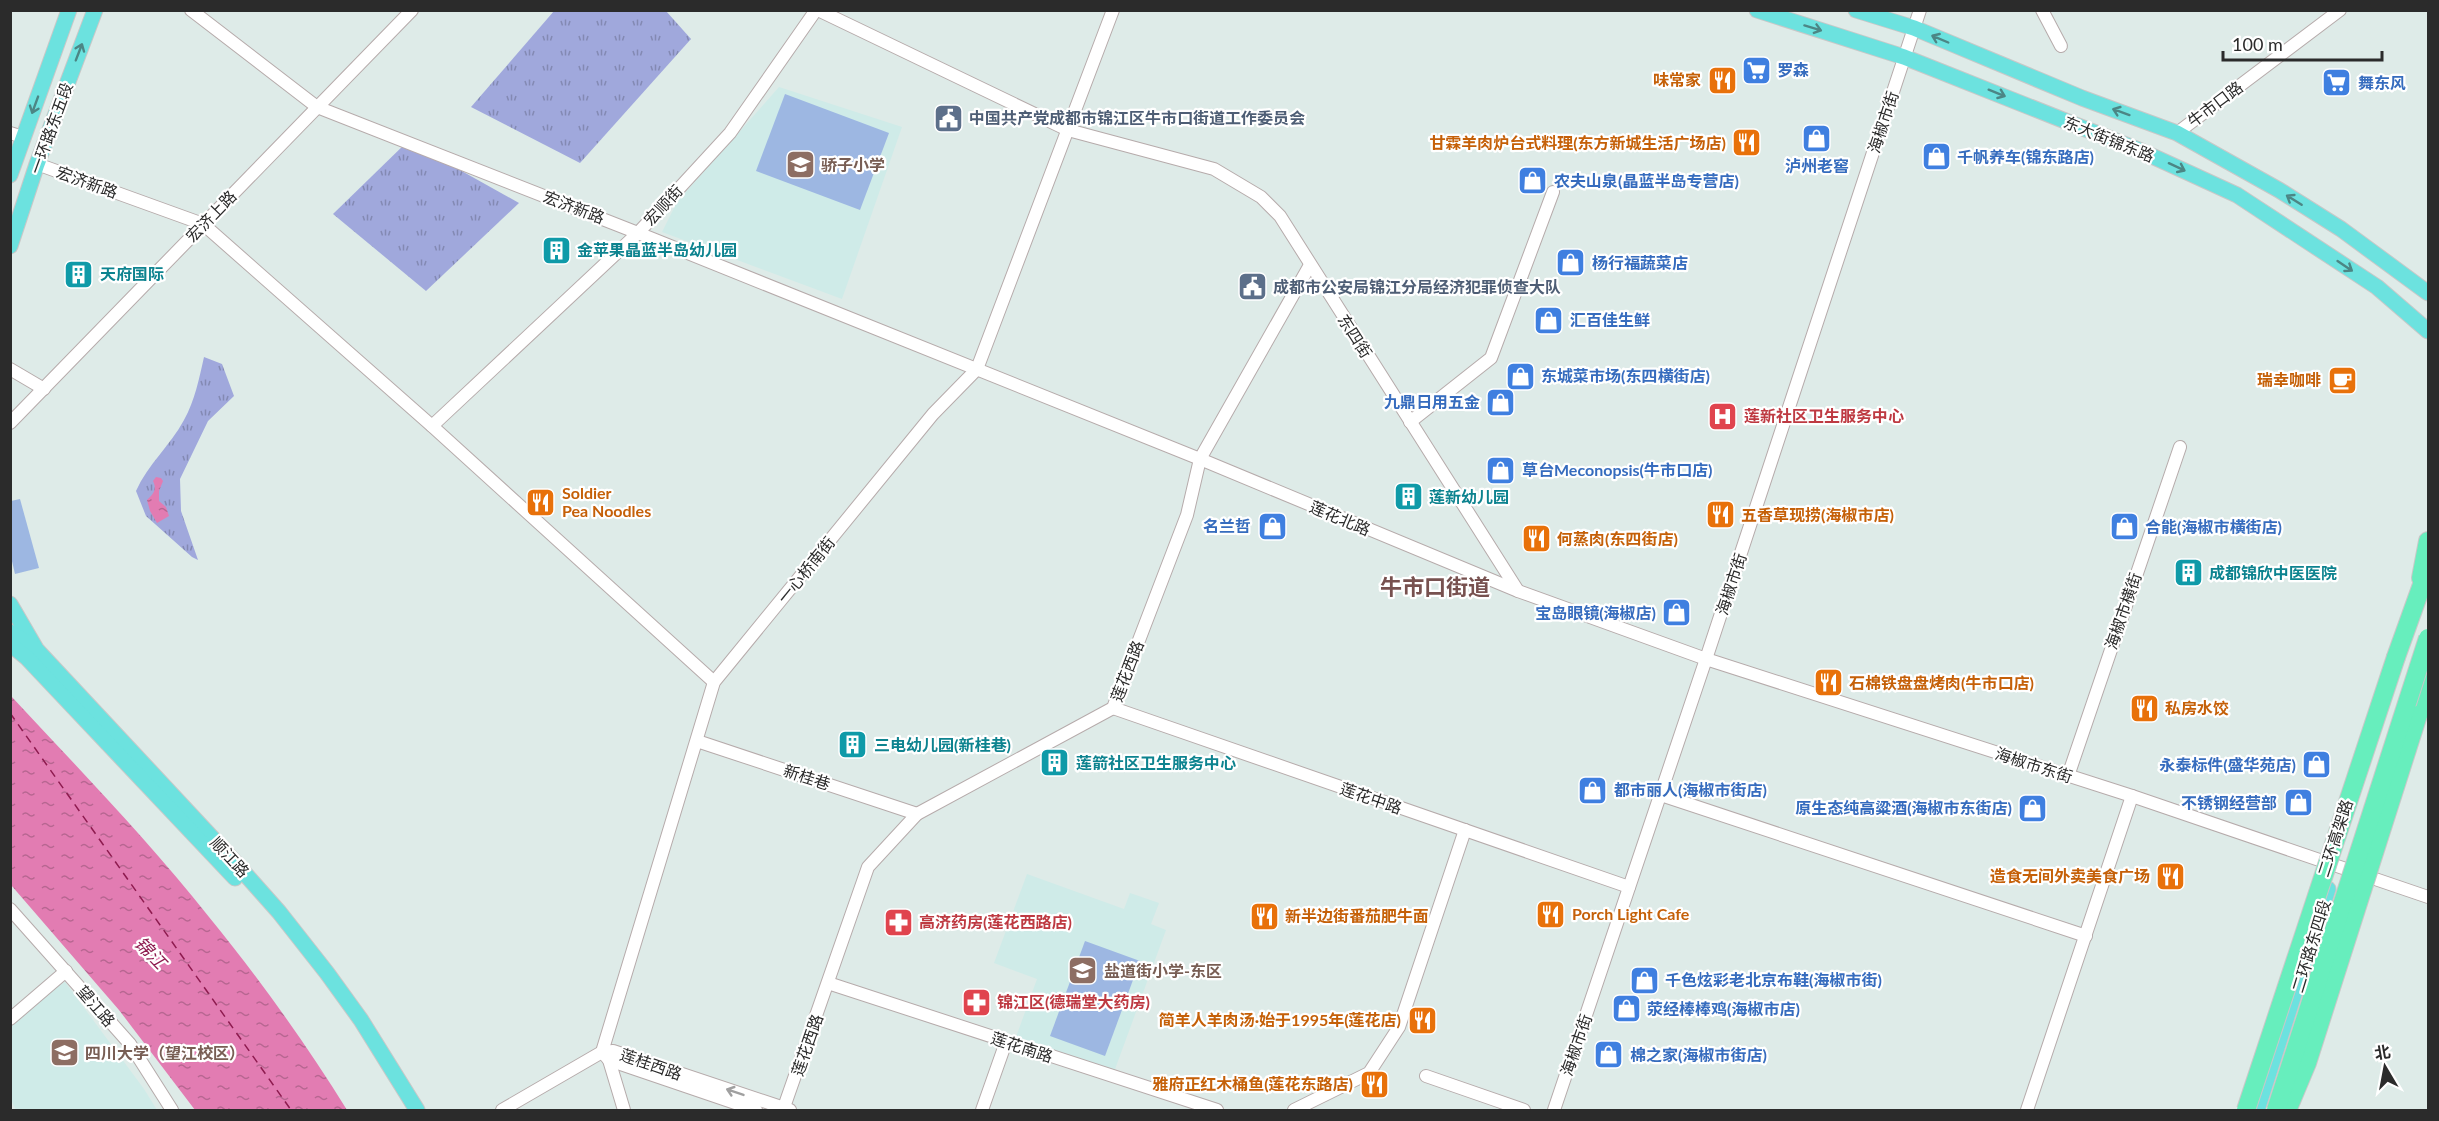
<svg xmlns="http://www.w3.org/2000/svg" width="2439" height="1121" font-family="Lato,'Noto Sans SC',sans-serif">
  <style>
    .education { fill: #cfebe8 }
    .grass { fill: url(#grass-tufts) }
    .pitch { fill: #9db7e2 }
    .water { fill: url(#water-ripples) }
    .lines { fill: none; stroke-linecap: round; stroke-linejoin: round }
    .ferry { stroke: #8e1b4f; stroke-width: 1.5; stroke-dasharray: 8 6; stroke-linecap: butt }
    .minor-casing { stroke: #b6abab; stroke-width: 14 }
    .major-casing { stroke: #c8c8c8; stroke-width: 17 }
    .highway-casing { stroke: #c8c8c8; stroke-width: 20 }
    .minor { stroke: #fff; stroke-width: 12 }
    .major { stroke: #6ce2df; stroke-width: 15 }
    .highway { stroke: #67eebd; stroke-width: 18 }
    .highway-bridge-casing { stroke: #c8c8c8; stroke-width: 20; stroke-linecap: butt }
    .highway-bridge { stroke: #67eebd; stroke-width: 18 }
    .oneway { stroke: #4c8685 }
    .oneway2 { stroke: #a0a0a0 }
    .labels { text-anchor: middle; stroke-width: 4.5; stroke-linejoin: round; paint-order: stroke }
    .shop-label { font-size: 16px; font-weight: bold; fill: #366cbe; stroke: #fff; text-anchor: start }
    .food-label { font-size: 16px; font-weight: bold; fill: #c56008; stroke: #fff; text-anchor: start }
    .street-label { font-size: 16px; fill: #2b2b2b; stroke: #fff }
    .service-label { font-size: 16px; font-weight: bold; fill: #4e5e75; stroke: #fff; text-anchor: start }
    .education-label { font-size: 16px; font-weight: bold; fill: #785e54; stroke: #fff; text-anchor: start }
    .culture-label { font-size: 16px; font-weight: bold; fill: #0d838f; stroke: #fff; text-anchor: start }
    .health-label { font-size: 16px; font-weight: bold; fill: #be3a42; stroke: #fff; text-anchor: start }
    .water-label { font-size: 18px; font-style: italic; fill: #8e1b4f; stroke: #fff }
    .district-label { font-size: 22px; font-weight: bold; fill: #77514f; stroke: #fff }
  </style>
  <defs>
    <pattern id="grass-tufts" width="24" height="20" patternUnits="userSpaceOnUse" patternTransform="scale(1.5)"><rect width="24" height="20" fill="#a0a8dc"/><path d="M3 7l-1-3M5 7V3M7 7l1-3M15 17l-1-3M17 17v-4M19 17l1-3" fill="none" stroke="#8389b3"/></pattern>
    <pattern id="water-ripples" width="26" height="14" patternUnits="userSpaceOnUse" patternTransform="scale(1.5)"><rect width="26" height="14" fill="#e27cb2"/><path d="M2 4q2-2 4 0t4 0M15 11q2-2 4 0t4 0" fill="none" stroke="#b76691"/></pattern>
  </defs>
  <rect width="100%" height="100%" fill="#deebe8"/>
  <!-- education -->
  <g class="education">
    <path d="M 779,87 L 902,127 L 842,299 L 662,232 L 677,202 Z"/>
    <path d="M 1027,874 L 1124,909 L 1130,893 L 1159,903 L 1151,924 L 1166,930 L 1114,1072 L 1016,1037 L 1037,979 L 994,963 Z"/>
    <path d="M 65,982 L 144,1089 L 157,1110 L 16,1110 L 11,1100 L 11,1018 Z"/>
  </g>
  <!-- grass -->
  <g class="grass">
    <path d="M 554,11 L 666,11 L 691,39 L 580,163 L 471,107 Z"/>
    <path d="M 408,141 L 519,203 L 426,291 L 333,214 Z"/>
    <path d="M 204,357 L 222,364 L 234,396 L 208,421 L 180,479 L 181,511 L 198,560 L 192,557 L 146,516 L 136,491 C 148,464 170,446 184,420 C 195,400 199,379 204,357 Z"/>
  </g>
  <!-- pitch -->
  <g class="pitch">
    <path d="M 785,94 L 889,133 L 860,210 L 756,171 Z"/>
    <path d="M 20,499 L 39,568 L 15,574 L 11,557 L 11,501 Z"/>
    <path d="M 1085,941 L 1140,961 L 1105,1056 L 1050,1036 Z"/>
  </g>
  <!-- water -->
  <g class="water">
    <path d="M 156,477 L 161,478 L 163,481 L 159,491 L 159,501 L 166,507 L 169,516 L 157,523 L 150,511 L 147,500 C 154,494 157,489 153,481 Z"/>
    <path d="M 11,696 C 78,768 148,840 209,917 C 259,978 306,1044 347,1110 L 195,1110 L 119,1010 L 11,885 Z"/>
  </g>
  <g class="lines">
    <!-- ferry -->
    <path class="ferry" d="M 10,713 L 291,1110"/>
    <defs>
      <g id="minor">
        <path d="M 191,10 L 317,107 L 638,233 L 1200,459 L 1518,591 L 1706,659 L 2132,796 L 2428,897"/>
        <path d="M 818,10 L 1068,130 L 1214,169 L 1261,197 L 1280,216 L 1518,591"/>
        <path d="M 2042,10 L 2061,46"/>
        <path d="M 10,133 L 23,137"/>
        <path d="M 2177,133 L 2340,10"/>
        <path d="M 37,164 L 203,224 L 432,426 L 714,682"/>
        <path d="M 10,369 L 44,389"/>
        <path d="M 1410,422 L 1491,358 L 1553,192"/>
        <path d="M 10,423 L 412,10"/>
        <path d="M 432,426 L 638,233 L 730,133 L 816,10"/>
        <path d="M 1113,708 L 1629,887"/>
        <path d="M 697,741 L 917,814"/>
        <path d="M 2068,776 L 2180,447"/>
        <path d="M 1661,795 L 2086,936"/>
        <path d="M 10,909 L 130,1044 L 172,1110"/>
        <path d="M 828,983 L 1217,1110"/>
        <path d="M 10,1019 L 66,971"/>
        <path d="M 602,1052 L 613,1051 L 790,1110"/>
        <path d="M 602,1052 L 609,1060 L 756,1110"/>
        <path d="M 609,1060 L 624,1110"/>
        <path d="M 1426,1076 L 1524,1110"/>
        <path d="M 502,1110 L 602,1052 L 714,682 L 933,414 L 977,369 L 1113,10"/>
        <path d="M 783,1110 L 868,867 L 917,814 L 1113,708 L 1187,515 L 1200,459 L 1310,265"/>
        <path d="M 982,1110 L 1006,1042"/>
        <path d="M 1294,1110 L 1369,1073 L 1399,1027 L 1465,830"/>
        <path d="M 1554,1110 L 1706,659 L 1920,10"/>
        <path d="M 2027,1110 L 2132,796"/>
      </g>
      <g id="major">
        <path d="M 1757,10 L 1904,57 L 2141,151 L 2237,195 L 2377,287 L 2428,331"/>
        <path d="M 1856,10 L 1914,28 L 2082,98 L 2177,133 L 2279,190 L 2341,229 L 2428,293"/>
        <path d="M 10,175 L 69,10"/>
        <path d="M 10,246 L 37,164 L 95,10"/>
        <path d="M 10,604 L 35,647"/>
        <path d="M 10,632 L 36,649 L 231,858 L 279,912 L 327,973 L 361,1020 L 417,1110"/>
        <path d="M 10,644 L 27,658 L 235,878"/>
        <path d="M 2257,1110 L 2328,889"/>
      </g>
      <g id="highway">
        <path d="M 2421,578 L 2428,541"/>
        <path d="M 2396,657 L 2428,568"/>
        <path d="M 2418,715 L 2428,683"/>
      </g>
    </defs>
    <!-- minor casing -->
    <use href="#minor" class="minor-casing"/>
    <!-- major casing -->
    <use href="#major" class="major-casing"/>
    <!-- highway casing -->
    <use href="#highway" class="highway-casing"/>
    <!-- minor -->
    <use href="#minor" class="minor"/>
    <!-- major -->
    <use href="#major" class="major"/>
    <!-- highway -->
    <use href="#highway" class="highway"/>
    <defs>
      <g id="highway-bridge">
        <path d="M 2289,1106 L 2307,1063 L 2418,715"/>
        <path d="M 2246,1110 L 2396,657"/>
        <path d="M 2276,1110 L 2428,638"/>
      </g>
    </defs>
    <!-- highway-bridge casing -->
    <use href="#highway-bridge" class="highway-bridge-casing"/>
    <!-- highway-bridge -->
    <use href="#highway-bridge" class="highway-bridge"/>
  </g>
  <!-- one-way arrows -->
  <defs><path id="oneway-shaft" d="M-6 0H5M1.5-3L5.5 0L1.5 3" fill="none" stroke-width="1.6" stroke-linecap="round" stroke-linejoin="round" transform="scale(1.5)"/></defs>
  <g class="oneway">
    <use href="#oneway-shaft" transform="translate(1813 28) rotate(17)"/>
    <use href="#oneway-shaft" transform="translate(1940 39) rotate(-157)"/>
    <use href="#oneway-shaft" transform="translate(79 52) rotate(-69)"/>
    <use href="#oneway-shaft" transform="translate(1997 93) rotate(22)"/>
    <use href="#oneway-shaft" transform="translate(35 105) rotate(110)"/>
    <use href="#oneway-shaft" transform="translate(2121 112) rotate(-160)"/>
    <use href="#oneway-shaft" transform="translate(2177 167) rotate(25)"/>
    <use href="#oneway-shaft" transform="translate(2294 200) rotate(-148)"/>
    <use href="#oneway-shaft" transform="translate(2345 266) rotate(34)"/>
  </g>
  <use class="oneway2" href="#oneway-shaft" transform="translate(735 1092) rotate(-161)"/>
  <!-- icons -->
  <defs>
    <symbol id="supermarket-square" viewBox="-11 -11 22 22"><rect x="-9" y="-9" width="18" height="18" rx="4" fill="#3f7fe0" stroke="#fff"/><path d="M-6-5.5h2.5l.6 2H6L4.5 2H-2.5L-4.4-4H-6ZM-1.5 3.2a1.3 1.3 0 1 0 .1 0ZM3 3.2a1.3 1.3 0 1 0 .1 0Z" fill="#fff"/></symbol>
    <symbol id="restaurant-square" viewBox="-11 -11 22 22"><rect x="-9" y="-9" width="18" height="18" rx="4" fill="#e8710a" stroke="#fff"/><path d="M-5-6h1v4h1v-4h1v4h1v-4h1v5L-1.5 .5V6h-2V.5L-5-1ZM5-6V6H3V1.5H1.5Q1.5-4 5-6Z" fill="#fff"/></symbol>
    <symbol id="civic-square" viewBox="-11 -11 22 22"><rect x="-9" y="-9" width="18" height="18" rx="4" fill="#5c6f8a" stroke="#fff"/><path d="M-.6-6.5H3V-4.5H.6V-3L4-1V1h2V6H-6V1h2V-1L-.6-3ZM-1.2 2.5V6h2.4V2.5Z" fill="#fff"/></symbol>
    <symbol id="shop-square" viewBox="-11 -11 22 22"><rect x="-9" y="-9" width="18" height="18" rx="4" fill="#3f7fe0" stroke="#fff"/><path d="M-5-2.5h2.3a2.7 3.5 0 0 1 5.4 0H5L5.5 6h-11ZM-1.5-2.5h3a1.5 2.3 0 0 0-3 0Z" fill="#fff"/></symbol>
    <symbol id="school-square" viewBox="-11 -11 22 22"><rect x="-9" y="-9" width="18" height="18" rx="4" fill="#8d6e63" stroke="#fff"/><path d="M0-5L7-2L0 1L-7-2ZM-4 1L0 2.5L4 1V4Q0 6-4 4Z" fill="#fff"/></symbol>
    <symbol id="building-square" viewBox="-11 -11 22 22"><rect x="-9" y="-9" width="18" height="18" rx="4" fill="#0f9aa8" stroke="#fff"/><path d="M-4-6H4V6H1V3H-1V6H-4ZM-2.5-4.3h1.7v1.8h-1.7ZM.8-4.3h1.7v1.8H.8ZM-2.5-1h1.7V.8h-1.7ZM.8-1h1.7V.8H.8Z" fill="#fff"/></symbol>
    <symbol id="cafe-square" viewBox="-11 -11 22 22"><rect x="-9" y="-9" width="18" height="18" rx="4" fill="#e8710a" stroke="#fff"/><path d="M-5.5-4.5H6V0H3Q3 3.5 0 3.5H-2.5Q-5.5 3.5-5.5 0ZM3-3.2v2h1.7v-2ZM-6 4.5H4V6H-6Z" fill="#fff"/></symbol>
    <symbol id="hospital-square" viewBox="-11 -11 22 22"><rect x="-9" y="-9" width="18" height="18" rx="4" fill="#e0444e" stroke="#fff"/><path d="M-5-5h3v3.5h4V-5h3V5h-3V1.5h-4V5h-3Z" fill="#fff"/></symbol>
    <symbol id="pharmacy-square" viewBox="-11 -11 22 22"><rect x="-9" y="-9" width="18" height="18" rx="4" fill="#e0444e" stroke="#fff"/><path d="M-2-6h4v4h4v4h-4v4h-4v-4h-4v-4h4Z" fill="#fff"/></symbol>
    <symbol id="university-square" viewBox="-11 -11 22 22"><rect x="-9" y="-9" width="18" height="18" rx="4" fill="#8d6e63" stroke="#fff"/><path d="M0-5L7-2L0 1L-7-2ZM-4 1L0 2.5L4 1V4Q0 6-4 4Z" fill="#fff"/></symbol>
  </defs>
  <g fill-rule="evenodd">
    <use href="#supermarket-square" x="1740" y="54" width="33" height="33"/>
    <use href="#restaurant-square" x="1706" y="64" width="33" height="33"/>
    <use href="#supermarket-square" x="2320" y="66" width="33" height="33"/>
    <use href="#civic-square" x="932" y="102" width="33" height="33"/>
    <use href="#shop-square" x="1800" y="122" width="33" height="33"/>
    <use href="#restaurant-square" x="1730" y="126" width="33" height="33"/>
    <use href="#shop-square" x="1920" y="140" width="33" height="33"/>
    <use href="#school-square" x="784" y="148" width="33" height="33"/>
    <use href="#shop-square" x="1516" y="164" width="33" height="33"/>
    <use href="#building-square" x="540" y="234" width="33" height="33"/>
    <use href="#shop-square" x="1554" y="246" width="33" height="33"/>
    <use href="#building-square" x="62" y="258" width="33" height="33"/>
    <use href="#civic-square" x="1236" y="270" width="33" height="33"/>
    <use href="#shop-square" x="1532" y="304" width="33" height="33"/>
    <use href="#shop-square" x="1504" y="360" width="33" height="33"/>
    <use href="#cafe-square" x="2326" y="364" width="33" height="33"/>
    <use href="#shop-square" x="1484" y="386" width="33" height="33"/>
    <use href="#hospital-square" x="1706" y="400" width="33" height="33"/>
    <use href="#shop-square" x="1484" y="454" width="33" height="33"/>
    <use href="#building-square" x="1392" y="480" width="33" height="33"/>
    <use href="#restaurant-square" x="524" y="486" width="33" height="33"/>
    <use href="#restaurant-square" x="1704" y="498" width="33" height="33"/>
    <use href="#shop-square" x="1256" y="510" width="33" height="33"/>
    <use href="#shop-square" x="2108" y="510" width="33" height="33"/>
    <use href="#restaurant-square" x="1520" y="522" width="33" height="33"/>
    <use href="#building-square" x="2172" y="556" width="33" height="33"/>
    <use href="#shop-square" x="1660" y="596" width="33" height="33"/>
    <use href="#restaurant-square" x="1812" y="666" width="33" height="33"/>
    <use href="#restaurant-square" x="2128" y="692" width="33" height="33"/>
    <use href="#building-square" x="836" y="728" width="33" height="33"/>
    <use href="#building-square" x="1038" y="746" width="33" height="33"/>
    <use href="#shop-square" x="2300" y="748" width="33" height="33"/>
    <use href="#shop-square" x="1576" y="774" width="33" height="33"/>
    <use href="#shop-square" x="2282" y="786" width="33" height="33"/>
    <use href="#shop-square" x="2016" y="792" width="33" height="33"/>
    <use href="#restaurant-square" x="2154" y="860" width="33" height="33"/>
    <use href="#restaurant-square" x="1534" y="898" width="33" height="33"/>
    <use href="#restaurant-square" x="1248" y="900" width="33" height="33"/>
    <use href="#pharmacy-square" x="882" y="906" width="33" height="33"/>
    <use href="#school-square" x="1066" y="954" width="33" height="33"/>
    <use href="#shop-square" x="1628" y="964" width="33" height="33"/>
    <use href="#pharmacy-square" x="960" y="986" width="33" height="33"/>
    <use href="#shop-square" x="1610" y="992" width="33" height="33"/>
    <use href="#restaurant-square" x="1406" y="1004" width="33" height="33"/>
    <use href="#university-square" x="48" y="1036" width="33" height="33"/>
    <use href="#shop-square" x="1592" y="1038" width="33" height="33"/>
    <use href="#restaurant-square" x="1358" y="1068" width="33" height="33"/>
  </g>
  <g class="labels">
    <!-- shop labels -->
    <g class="shop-label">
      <text x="1777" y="76">罗森</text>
      <text x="2358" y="89">舞东风</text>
      <text x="1957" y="163">千帆养车(锦东路店)</text>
      <text x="1817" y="172" text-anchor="middle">泸州老窖</text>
      <text x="1554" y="187">农夫山泉(晶蓝半岛专营店)</text>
      <text x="1592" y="269">杨行福蔬菜店</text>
      <text x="1570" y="326">汇百佳生鲜</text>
      <text x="1541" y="382">东城菜市场(东四横街店)</text>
      <text x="1480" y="408" text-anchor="end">九鼎日用五金</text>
      <text x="1522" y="476">草台Meconopsis(牛市口店)</text>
      <text x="1251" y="532" text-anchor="end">名兰哲</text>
      <text x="2145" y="533">合能(海椒市横街店)</text>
      <text x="1656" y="619" text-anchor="end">宝岛眼镜(海椒店)</text>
      <text x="2296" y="771" text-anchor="end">永泰标件(盛华苑店)</text>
      <text x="1614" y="796">都市丽人(海椒市街店)</text>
      <text x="2277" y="809" text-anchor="end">不锈钢经营部</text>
      <text x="2012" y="814" text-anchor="end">原生态纯高粱酒(海椒市东街店)</text>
      <text x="1665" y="986">千色炫彩老北京布鞋(海椒市街)</text>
      <text x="1647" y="1015">荥经棒棒鸡(海椒市店)</text>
      <text x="1630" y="1061">棉之家(海椒市街店)</text>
    </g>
    <!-- food labels -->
    <g class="food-label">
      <text x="1701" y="86" text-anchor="end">味常家</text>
      <text x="1726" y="149" text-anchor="end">甘霖羊肉炉台式料理(东方新城生活广场店)</text>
      <text x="2321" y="386" text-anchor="end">瑞幸咖啡</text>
      <text x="562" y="499">Soldier<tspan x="562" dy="18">Pea Noodles</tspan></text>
      <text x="1741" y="521">五香草现捞(海椒市店)</text>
      <text x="1557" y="545">何蒸肉(东四街店)</text>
      <text x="1849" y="689">石棉铁盘盘烤肉(牛市口店)</text>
      <text x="2165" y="714">私房水饺</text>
      <text x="2150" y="882" text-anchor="end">造食无间外卖美食广场</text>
      <text x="1572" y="920">Porch Light Cafe</text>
      <text x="1285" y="922">新半边街番茄肥牛面</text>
      <text x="1401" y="1026" text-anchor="end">简羊人羊肉汤·始于1995年(莲花店)</text>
      <text x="1353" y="1090" text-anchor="end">雅府正红木桶鱼(莲花东路店)</text>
    </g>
    <!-- street labels -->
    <g class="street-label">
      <text transform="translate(2215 104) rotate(-37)" y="6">牛市口路</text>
      <text transform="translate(1883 122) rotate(-72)" y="6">海椒市街</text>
      <text transform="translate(51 128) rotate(-70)" y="6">一环路东五段</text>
      <text transform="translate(2109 139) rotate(22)" y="6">东大街锦东路</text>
      <text transform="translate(87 182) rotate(20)" y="6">宏济新路</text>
      <text transform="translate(663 205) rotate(-47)" y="6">宏顺街</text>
      <text transform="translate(574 207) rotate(21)" y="6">宏济新路</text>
      <text transform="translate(211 216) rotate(-46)" y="6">宏济上路</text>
      <text transform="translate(1355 336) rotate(57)" y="6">东四街</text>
      <text transform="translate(1340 518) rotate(23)" y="6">莲花北路</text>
      <text transform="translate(806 570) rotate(-51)" y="6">一心桥南街</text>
      <text transform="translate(1731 584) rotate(-72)" y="6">海椒市街</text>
      <text transform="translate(2123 611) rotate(-71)" y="6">海椒市横街</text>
      <text transform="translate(1127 671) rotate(-69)" y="6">莲花西路</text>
      <text transform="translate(2034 765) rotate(18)" y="6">海椒市东街</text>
      <text transform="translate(807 777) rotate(18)" y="6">新桂巷</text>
      <text transform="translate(1371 798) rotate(19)" y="6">莲花中路</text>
      <text transform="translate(2335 838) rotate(-72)" y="6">二环高架路</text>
      <text transform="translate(230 857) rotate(47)" y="6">顺江路</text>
      <text transform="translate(2311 946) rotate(-73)" y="6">二环路东四段</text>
      <text transform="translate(96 1006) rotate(49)" y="6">望江路</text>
      <text transform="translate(807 1045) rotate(-71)" y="6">莲花西路</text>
      <text transform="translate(1576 1045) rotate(-71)" y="6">海椒市街</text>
      <text transform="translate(1022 1047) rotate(18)" y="6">莲花南路</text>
      <text transform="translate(651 1064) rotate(19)" y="6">莲桂西路</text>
    </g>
    <!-- service labels -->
    <g class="service-label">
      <text x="969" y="124">中国共产党成都市锦江区牛市口街道工作委员会</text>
      <text x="1273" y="293">成都市公安局锦江分局经济犯罪侦查大队</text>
    </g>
    <!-- education labels -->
    <g class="education-label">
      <text x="821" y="171">骄子小学</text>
      <text x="1104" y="977">盐道街小学-东区</text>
      <text x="85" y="1059">四川大学（望江校区）</text>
    </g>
    <!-- culture labels -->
    <g class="culture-label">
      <text x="577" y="256">金苹果晶蓝半岛幼儿园</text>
      <text x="100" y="280">天府国际</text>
      <text x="1429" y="503">莲新幼儿园</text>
      <text x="2209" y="579">成都锦欣中医医院</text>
      <text x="874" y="751">三电幼儿园(新桂巷)</text>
      <text x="1076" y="769">莲箭社区卫生服务中心</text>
    </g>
    <!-- health labels -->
    <g class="health-label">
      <text x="1744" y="422">莲新社区卫生服务中心</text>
      <text x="919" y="928">高济药房(莲花西路店)</text>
      <text x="997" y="1008">锦江区(德瑞堂大药房)</text>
    </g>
    <!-- water labels -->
    <g class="water-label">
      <text transform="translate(150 953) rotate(46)" y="6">锦江</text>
    </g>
    <!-- district labels -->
    <g class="district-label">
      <text x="1435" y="595">牛市口街道</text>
    </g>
  </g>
  <!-- border -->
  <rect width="2439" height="1121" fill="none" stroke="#2b2b2b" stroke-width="24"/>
  <!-- north arrow -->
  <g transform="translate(2385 1067) rotate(350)" stroke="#ffffff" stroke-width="4.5" paint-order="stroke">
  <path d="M0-4.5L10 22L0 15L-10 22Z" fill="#2b2b2b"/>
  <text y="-9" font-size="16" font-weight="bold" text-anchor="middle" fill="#2b2b2b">北</text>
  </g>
  <!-- scale -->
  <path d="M2223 51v9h159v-9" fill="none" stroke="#2b2b2b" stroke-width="3"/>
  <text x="2232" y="51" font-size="18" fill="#2b2b2b" stroke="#ffffff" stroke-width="4.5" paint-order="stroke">100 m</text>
</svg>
